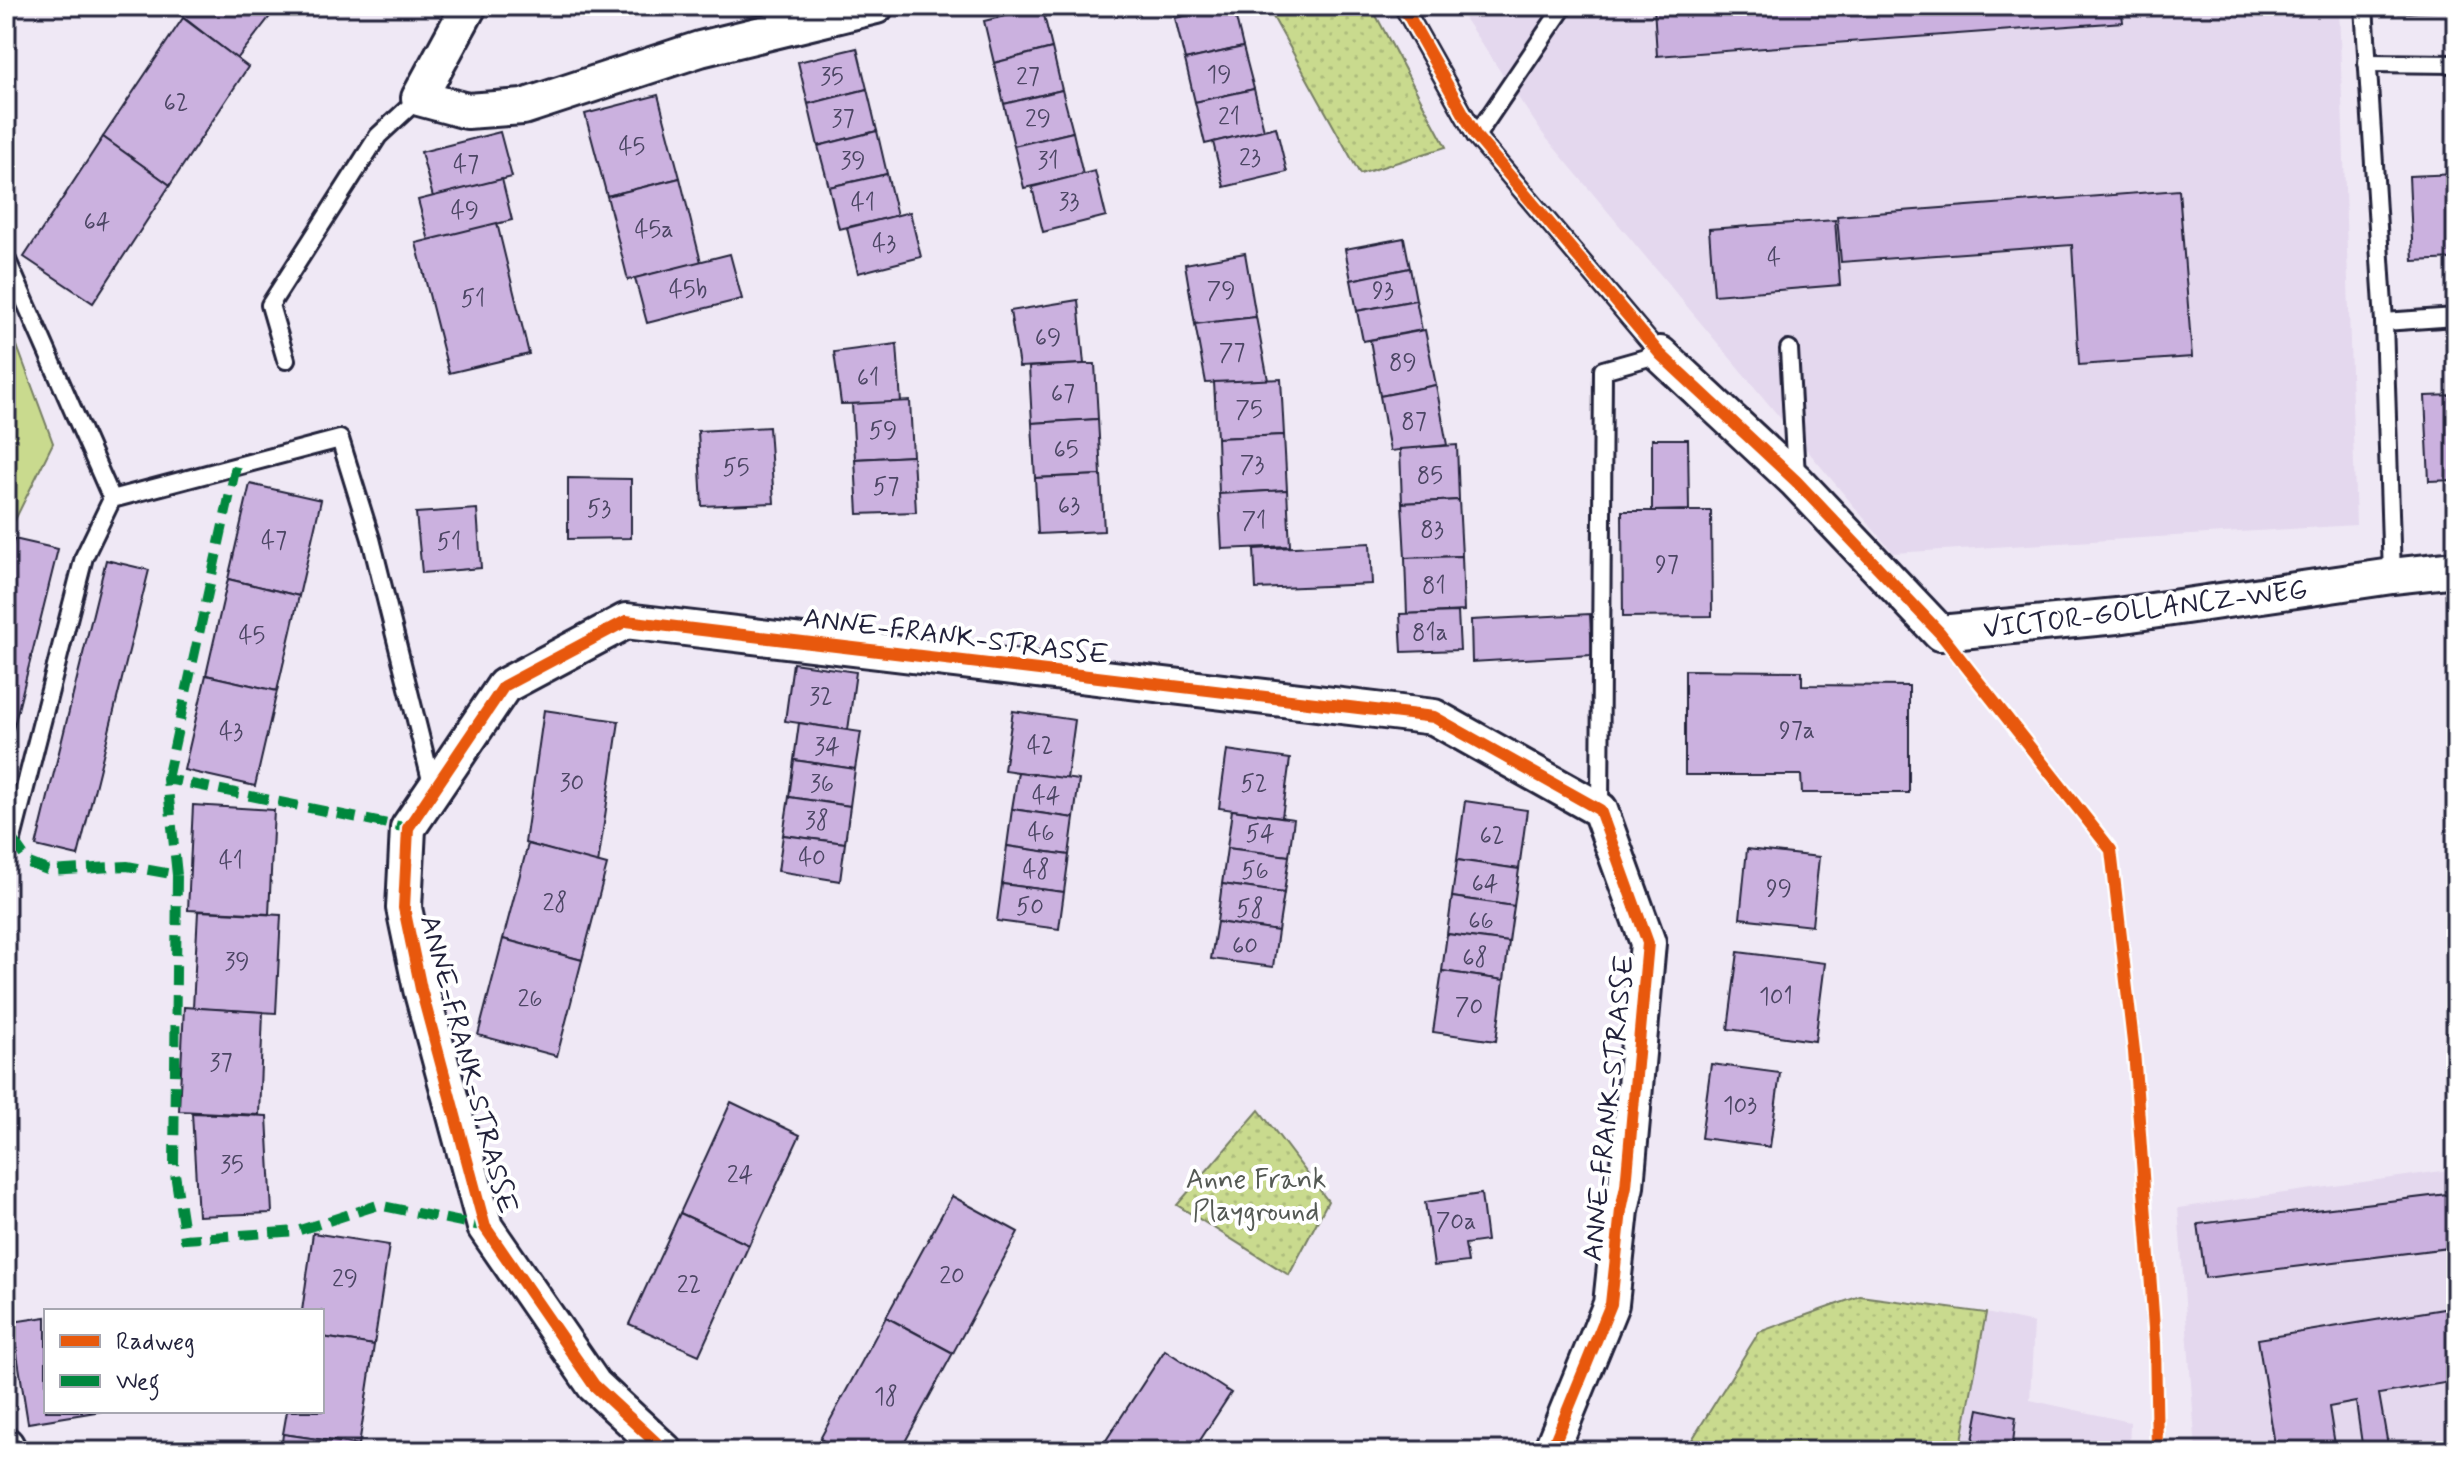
<svg xmlns="http://www.w3.org/2000/svg" width="2462" height="1457" font-family="Mynerve,sans-serif">
  <style>
    .built { fill: #e4d8ee }
    .green { fill: #c9da8e; stroke: #767e64; stroke-width: 2 }
    .park { fill: url(#park-dots); stroke: #767e64; stroke-width: 2 }
    .building { fill: #cbb1df; stroke: #22223b; stroke-width: 2 }
    .lines { fill: none; stroke-linecap: round; stroke-linejoin: round }
    .service-casing { stroke: #22223b; stroke-width: 22 }
    .minor-casing { stroke: #22223b; stroke-width: 40 }
    .service { stroke: #fff; stroke-width: 16 }
    .minor { stroke: #fff; stroke-width: 34 }
    .quiet { stroke: #00873e; stroke-width: 10; stroke-dasharray: 20 10; stroke-linecap: butt }
    .cycleway-casing { stroke: #fff; stroke-width: 17 }
    .cycleway { stroke: #e8590c; stroke-width: 12 }
    .labels { text-anchor: middle; stroke-width: 8; stroke-linejoin: round; paint-order: stroke }
    .number-label { font-size: 24px; fill: #4c4664 }
    .street-label { font-size: 28px; fill: #22223b; stroke: #fff }
    .park-label { font-size: 28px; fill: #545954; stroke: #fff }
  </style>
  <defs>
    <pattern id="park-dots" width="8" height="8" patternUnits="userSpaceOnUse" patternTransform="scale(2)"><rect width="8" height="8" fill="#c9da8e"/><path d="M2 2h.1M6 6h.1" fill="none" stroke="#acbb7b" stroke-width="1.8" stroke-linecap="round"/></pattern>
  </defs>
  <rect width="100%" height="100%" fill="#efe8f5"/>
  <filter id="ink" filterUnits="userSpaceOnUse"><feTurbulence type="fractalNoise" baseFrequency=".0125" numOctaves="2"/><feDisplacementMap in="SourceGraphic" scale="16" xChannelSelector="R" yChannelSelector="G"/><feConvolveMatrix kernelMatrix="1 2 1 2 8 2 1 2 1" color-interpolation-filters="sRGB"/></filter>
  <g filter="url(#ink)">
    <!-- built -->
    <g class="built">
      <path d="M 1456,6 L 2339,6 L 2356,525 L 1893,553 L 1543,134 Z"/>
      <path d="M 2456,1169 L 2456,1451 L 2196,1451 L 2178,1208 Z"/>
      <path d="M 1986,1313 L 2034,1323 L 2030,1400 L 2130,1422 L 2129,1451 L 1961,1451 Z"/>
    </g>
    <!-- green -->
    <path class="green" d="M 6,316 L 53,443 L 6,538 Z"/>
    <!-- park -->
    <g class="park">
      <path d="M 1267,6 L 1371,6 L 1446,147 L 1360,174 Z"/>
      <path d="M 1259,1110 L 1328,1201 L 1289,1275 L 1177,1205 Z"/>
      <path d="M 1860,1296 L 1986,1313 L 1960,1451 L 1685,1451 L 1759,1332 Z"/>
    </g>
    <!-- building -->
    <g class="building">
      <path d="M 177,6 L 278,6 L 237,59 L 174,10 Z"/>
      <path d="M 1172,6 L 1229,6 L 1175,18 Z"/>
      <path d="M 1233,6 L 1243,47 L 1185,60 L 1175,18 Z"/>
      <path d="M 1654,6 L 2121,6 L 2123,22 L 1657,56 Z"/>
      <path d="M 2399,6 L 2456,6 L 2456,10 L 2399,13 Z"/>
      <path d="M 1042,7 L 1052,48 L 994,63 L 984,21 Z"/>
      <path d="M 183,18 L 248,67 L 170,185 L 103,137 Z"/>
      <path d="M 1243,47 L 1254,89 L 1195,102 L 1185,60 Z"/>
      <path d="M 857,48 L 867,89 L 808,104 L 798,62 Z"/>
      <path d="M 1052,48 L 1062,90 L 1004,104 L 994,63 Z"/>
      <path d="M 867,89 L 877,131 L 818,146 L 808,104 Z"/>
      <path d="M 1254,89 L 1264,130 L 1205,144 L 1195,102 Z"/>
      <path d="M 1062,90 L 1073,132 L 1014,146 L 1004,104 Z"/>
      <path d="M 658,95 L 680,178 L 607,196 L 585,114 Z"/>
      <path d="M 1276,127 L 1287,172 L 1224,187 L 1213,142 Z"/>
      <path d="M 877,131 L 887,174 L 829,187 L 818,146 Z"/>
      <path d="M 500,132 L 512,177 L 433,197 L 421,152 Z"/>
      <path d="M 1073,132 L 1083,175 L 1024,188 L 1014,146 Z"/>
      <path d="M 103,137 L 170,185 L 93,303 L 24,257 Z"/>
      <path d="M 1095,171 L 1106,216 L 1043,232 L 1032,187 Z"/>
      <path d="M 887,174 L 897,216 L 839,229 L 829,187 Z"/>
      <path d="M 2456,174 L 2456,259 L 2413,261 L 2409,176 Z"/>
      <path d="M 680,178 L 701,262 L 628,280 L 607,196 Z"/>
      <path d="M 502,179 L 512,220 L 429,241 L 418,200 Z"/>
      <path d="M 2179,190 L 2192,357 L 2079,365 L 2072,245 L 1841,262 L 1837,216 Z"/>
      <path d="M 910,212 L 921,257 L 858,273 L 847,228 Z"/>
      <path d="M 1835,220 L 1840,285 L 1714,295 L 1709,229 Z"/>
      <path d="M 497,223 L 529,354 L 449,373 L 416,243 Z"/>
      <path d="M 1404,238 L 1410,268 L 1351,280 L 1345,249 Z"/>
      <path d="M 1245,253 L 1256,317 L 1195,324 L 1185,264 Z"/>
      <path d="M 730,254 L 742,299 L 647,323 L 635,278 Z"/>
      <path d="M 1410,268 L 1416,300 L 1357,311 L 1351,280 Z"/>
      <path d="M 1078,300 L 1084,364 L 1019,367 L 1010,311 Z"/>
      <path d="M 1416,300 L 1422,330 L 1363,341 L 1357,311 Z"/>
      <path d="M 1256,317 L 1268,380 L 1206,383 L 1195,324 Z"/>
      <path d="M 1425,330 L 1436,385 L 1380,396 L 1370,340 Z"/>
      <path d="M 897,344 L 901,403 L 841,404 L 834,352 Z"/>
      <path d="M 1084,364 L 1095,364 L 1098,419 L 1032,423 L 1029,367 Z"/>
      <path d="M 1281,379 L 1284,435 L 1217,438 L 1214,382 Z"/>
      <path d="M 1436,385 L 1447,445 L 1390,451 L 1380,396 Z"/>
      <path d="M 2456,395 L 2456,480 L 2429,481 L 2425,396 Z"/>
      <path d="M 910,401 L 913,456 L 855,459 L 852,404 Z"/>
      <path d="M 1098,419 L 1101,475 L 1035,478 L 1032,423 Z"/>
      <path d="M 769,427 L 774,503 L 702,506 L 698,431 Z"/>
      <path d="M 1284,435 L 1287,490 L 1219,494 L 1217,438 Z"/>
      <path d="M 1652,439 L 1688,439 L 1689,510 L 1652,511 Z"/>
      <path d="M 1457,445 L 1459,500 L 1402,503 L 1400,449 Z"/>
      <path d="M 913,456 L 916,512 L 858,514 L 855,459 Z"/>
      <path d="M 1101,475 L 1104,531 L 1038,534 L 1035,478 Z"/>
      <path d="M 568,478 L 631,479 L 631,538 L 568,539 Z"/>
      <path d="M 250,484 L 321,500 L 299,596 L 228,579 Z"/>
      <path d="M 1287,490 L 1290,546 L 1222,549 L 1219,494 Z"/>
      <path d="M 1459,500 L 1462,556 L 1405,558 L 1402,503 Z"/>
      <path d="M 477,509 L 481,568 L 422,573 L 416,513 Z"/>
      <path d="M 1622,511 L 1711,511 L 1712,616 L 1623,617 Z"/>
      <path d="M 14,539 L 58,549 L 6,758 L 6,572 Z"/>
      <path d="M 1370,543 L 1372,584 L 1256,589 L 1254,549 Z"/>
      <path d="M 1462,556 L 1464,611 L 1407,614 L 1405,558 Z"/>
      <path d="M 106,560 L 149,570 L 78,856 L 36,846 Z"/>
      <path d="M 228,579 L 299,596 L 277,691 L 206,675 Z"/>
      <path d="M 1458,612 L 1460,650 L 1402,652 L 1400,614 Z"/>
      <path d="M 1590,614 L 1592,655 L 1472,662 L 1471,620 Z"/>
      <path d="M 793,663 L 856,672 L 848,730 L 785,721 Z"/>
      <path d="M 1685,670 L 1802,671 L 1802,685 L 1909,686 L 1909,793 L 1802,793 L 1801,775 L 1685,775 Z"/>
      <path d="M 206,675 L 277,691 L 255,786 L 184,770 Z"/>
      <path d="M 544,710 L 619,721 L 598,864 L 525,843 Z"/>
      <path d="M 1013,711 L 1075,720 L 1067,779 L 1004,770 Z"/>
      <path d="M 799,723 L 861,732 L 855,769 L 794,760 Z"/>
      <path d="M 1227,750 L 1290,759 L 1282,817 L 1219,808 Z"/>
      <path d="M 794,760 L 855,769 L 850,806 L 789,797 Z"/>
      <path d="M 1018,772 L 1079,780 L 1074,818 L 1012,809 Z"/>
      <path d="M 789,797 L 850,806 L 845,843 L 783,835 Z"/>
      <path d="M 1465,801 L 1527,810 L 1519,869 L 1457,860 Z"/>
      <path d="M 193,805 L 274,810 L 269,914 L 188,910 Z"/>
      <path d="M 1012,809 L 1074,818 L 1069,855 L 1007,846 Z"/>
      <path d="M 1232,810 L 1294,819 L 1289,856 L 1227,848 Z"/>
      <path d="M 783,835 L 845,843 L 840,881 L 778,871 Z"/>
      <path d="M 528,844 L 607,865 L 582,960 L 503,939 Z"/>
      <path d="M 1007,846 L 1069,855 L 1064,892 L 1002,884 Z"/>
      <path d="M 1227,848 L 1289,856 L 1284,893 L 1222,884 Z"/>
      <path d="M 1747,849 L 1819,857 L 1812,926 L 1740,918 Z"/>
      <path d="M 1457,860 L 1519,869 L 1514,906 L 1452,897 Z"/>
      <path d="M 1002,884 L 1064,892 L 1059,929 L 997,921 Z"/>
      <path d="M 1222,884 L 1284,893 L 1278,931 L 1217,922 Z"/>
      <path d="M 1452,897 L 1514,906 L 1509,942 L 1447,934 Z"/>
      <path d="M 198,911 L 281,915 L 276,1013 L 193,1008 Z"/>
      <path d="M 1217,922 L 1278,931 L 1273,967 L 1211,959 Z"/>
      <path d="M 1447,934 L 1509,942 L 1504,980 L 1442,971 Z"/>
      <path d="M 503,939 L 582,960 L 557,1056 L 478,1035 Z"/>
      <path d="M 1738,952 L 1825,963 L 1815,1041 L 1728,1029 Z"/>
      <path d="M 1442,971 L 1504,980 L 1496,1041 L 1433,1032 Z"/>
      <path d="M 184,1007 L 263,1012 L 259,1115 L 179,1111 Z"/>
      <path d="M 1711,1064 L 1780,1073 L 1770,1147 L 1701,1138 Z"/>
      <path d="M 731,1102 L 800,1135 L 749,1245 L 680,1213 Z"/>
      <path d="M 192,1113 L 267,1116 L 272,1213 L 198,1216 Z"/>
      <path d="M 2456,1193 L 2456,1247 L 2205,1278 L 2198,1224 Z"/>
      <path d="M 1481,1194 L 1487,1241 L 1465,1244 L 1468,1262 L 1434,1266 L 1425,1202 Z"/>
      <path d="M 952,1196 L 1018,1232 L 953,1353 L 886,1317 Z"/>
      <path d="M 680,1213 L 749,1245 L 699,1355 L 629,1324 Z"/>
      <path d="M 313,1233 L 389,1245 L 374,1345 L 322,1337 L 322,1311 L 302,1311 Z"/>
      <path d="M 2456,1307 L 2456,1381 L 2379,1394 L 2389,1451 L 2363,1451 L 2356,1402 L 2329,1407 L 2336,1451 L 2276,1451 L 2258,1339 Z"/>
      <path d="M 46,1317 L 46,1411 L 102,1411 L 28,1423 L 12,1322 Z"/>
      <path d="M 886,1317 L 953,1353 L 900,1451 L 843,1451 L 820,1439 Z"/>
      <path d="M 322,1337 L 374,1345 L 359,1445 L 283,1434 L 287,1411 L 322,1411 Z"/>
      <path d="M 1165,1350 L 1231,1393 L 1193,1451 L 1099,1451 Z"/>
      <path d="M 1979,1409 L 2016,1417 L 2012,1451 L 1971,1451 Z"/>
      <path d="M 283,1434 L 359,1445 L 358,1451 L 281,1451 Z"/>
    </g>
    <g class="lines">
      <defs>
        <g id="service">
          <path d="M 1403,6 L 1476,136 L 1660,354 L 1603,370 L 1600,810"/>
          <path d="M 2364,6 L 2384,322 L 2392,576"/>
          <path d="M 2367,63 L 2456,64"/>
          <path d="M 1476,136 L 1564,6"/>
          <path d="M 6,258 L 112,499"/>
          <path d="M 2384,322 L 2456,317"/>
          <path d="M 1789,349 L 1796,476"/>
          <path d="M 286,360 L 270,305 L 378,136 L 419,98"/>
          <path d="M 12,839 L 84,557 L 112,499 L 340,439 L 371,539 L 433,788"/>
        </g>
        <g id="minor">
          <path d="M 469,6 L 419,98 L 467,111 L 523,107 L 700,49 L 876,6"/>
          <path d="M 1660,354 L 1796,481 L 1940,633 L 2117,616 L 2392,576 L 2456,569"/>
          <path d="M 6,1445 L 9,1451"/>
          <path d="M 665,1451 L 594,1385 L 485,1227 L 421,989 L 404,908 L 408,828 L 504,686 L 626,621 L 1434,717 L 1600,810 L 1648,943 L 1626,1186 L 1621,1210 L 1611,1304 L 1551,1451"/>
        </g>
      </defs>
      <!-- service casing -->
      <use href="#service" class="service-casing"/>
      <!-- minor casing -->
      <use href="#minor" class="minor-casing"/>
      <!-- service -->
      <use href="#service" class="service"/>
      <!-- minor -->
      <use href="#minor" class="minor"/>
      <!-- quiet -->
      <g class="quiet">
        <path d="M 167,779 L 236,466"/>
        <path d="M 12,839 L 29,863 L 50,871 L 127,866 L 177,875 L 174,1167 L 185,1239 L 297,1231 L 378,1205 L 485,1227"/>
        <path d="M 177,875 L 167,779 L 408,828"/>
      </g>
      <defs>
        <g id="cycleway">
          <path d="M 1403,6 L 1476,136 L 1660,354 L 1796,481 L 1940,633 L 2111,850 L 2134,1051 L 2155,1342 L 2157,1451"/>
          <path d="M 665,1451 L 594,1385 L 485,1227 L 421,989 L 404,908 L 408,828 L 504,686 L 626,621 L 1434,717 L 1600,810 L 1648,943 L 1626,1186 L 1621,1210 L 1611,1304 L 1551,1451"/>
        </g>
      </defs>
      <!-- cycleway casing -->
      <use href="#cycleway" class="cycleway-casing"/>
      <!-- cycleway -->
      <use href="#cycleway" class="cycleway"/>
    </g>
  </g>
  <g class="labels">
    <!-- number labels -->
    <g class="number-label">
      <text x="1219" y="82">19</text>
      <text x="832" y="84">35</text>
      <text x="1028" y="84">27</text>
      <text x="176" y="110">62</text>
      <text x="1229" y="124">21</text>
      <text x="843" y="126">37</text>
      <text x="1038" y="126">29</text>
      <text x="632" y="154">45</text>
      <text x="1250" y="165">23</text>
      <text x="853" y="168">39</text>
      <text x="1048" y="168">31</text>
      <text x="466" y="172">47</text>
      <text x="1069" y="209">33</text>
      <text x="863" y="210">41</text>
      <text x="465" y="218">49</text>
      <text x="97" y="229">64</text>
      <text x="654" y="237">45a</text>
      <text x="884" y="251">43</text>
      <text x="1774" y="265">4</text>
      <text x="688" y="297">45b</text>
      <text x="1221" y="298">79</text>
      <text x="1383" y="298">93</text>
      <text x="473" y="306">51</text>
      <text x="1048" y="345">69</text>
      <text x="1232" y="360">77</text>
      <text x="1403" y="370">89</text>
      <text x="868" y="385">61</text>
      <text x="1063" y="401">67</text>
      <text x="1249" y="417">75</text>
      <text x="1414" y="429">87</text>
      <text x="883" y="438">59</text>
      <text x="1066" y="457">65</text>
      <text x="1252" y="472">73</text>
      <text x="736" y="475">55</text>
      <text x="1430" y="483">85</text>
      <text x="886" y="494">57</text>
      <text x="1069" y="513">63</text>
      <text x="599" y="516">53</text>
      <text x="1254" y="528">71</text>
      <text x="1432" y="537">83</text>
      <text x="274" y="548">47</text>
      <text x="449" y="549">51</text>
      <text x="1667" y="572">97</text>
      <text x="1434" y="593">81</text>
      <text x="1430" y="640">81a</text>
      <text x="252" y="643">45</text>
      <text x="821" y="704">32</text>
      <text x="1797" y="738">97a</text>
      <text x="231" y="739">43</text>
      <text x="1040" y="753">42</text>
      <text x="827" y="754">34</text>
      <text x="572" y="790">30</text>
      <text x="822" y="791">36</text>
      <text x="1254" y="791">52</text>
      <text x="1046" y="803">44</text>
      <text x="817" y="828">38</text>
      <text x="1041" y="840">46</text>
      <text x="1260" y="841">54</text>
      <text x="1492" y="843">62</text>
      <text x="812" y="865">40</text>
      <text x="231" y="868">41</text>
      <text x="1036" y="877">48</text>
      <text x="1255" y="878">56</text>
      <text x="1485" y="891">64</text>
      <text x="1779" y="896">99</text>
      <text x="555" y="910">28</text>
      <text x="1030" y="914">50</text>
      <text x="1250" y="916">58</text>
      <text x="1481" y="928">66</text>
      <text x="1245" y="953">60</text>
      <text x="1475" y="965">68</text>
      <text x="237" y="969">39</text>
      <text x="1776" y="1004">101</text>
      <text x="530" y="1006">26</text>
      <text x="1469" y="1014">70</text>
      <text x="221" y="1070">37</text>
      <text x="1740" y="1113">103</text>
      <text x="232" y="1172">35</text>
      <text x="740" y="1182">24</text>
      <text x="1456" y="1229">70a</text>
      <text x="952" y="1283">20</text>
      <text x="345" y="1286">29</text>
      <text x="689" y="1292">22</text>
      <text x="886" y="1404">18</text>
    </g>
    <!-- street labels -->
    <g class="street-label">
      <text transform="translate(2145 608) rotate(-7)" y="10">VICTOR-GOLLANCZ-WEG</text>
      <text transform="translate(956 635) rotate(7)" y="10">ANNE-FRANK-STRASSE</text>
      <text transform="translate(470 1064) rotate(75)" y="10">ANNE-FRANK-STRASSE</text>
      <text transform="translate(1607 1108) rotate(-84)" y="10">ANNE-FRANK-STRASSE</text>
    </g>
    <!-- park labels -->
    <g class="park-label">
      <text x="1256" y="1188">Anne Frank<tspan x="1256" dy="32">Playground</tspan></text>
    </g>
  </g>
  <!-- margin -->
  <rect width="2462" height="1457" fill="none" stroke="#fff" stroke-width="32"/>
  <rect x="16" y="16" width="2430" height="1425" fill="none" stroke="#22223b" stroke-width="3" filter="url(#ink)"/>
  <!-- legend -->
  <rect x="44" y="1309" width="280" height="104" fill="#ffffff" stroke="#a7a7b1" stroke-width="2"/>
  <rect x="60" y="1335" width="40" height="12" fill="#e8590c" stroke="#a7a7b1" stroke-width="2"/>
  <text x="116" y="1349" font-size="24" fill="#22223b">Radweg</text>
  <rect x="60" y="1375" width="40" height="12" fill="#00873e" stroke="#a7a7b1" stroke-width="2"/>
  <text x="116" y="1389" font-size="24" fill="#22223b">Weg</text>
</svg>
